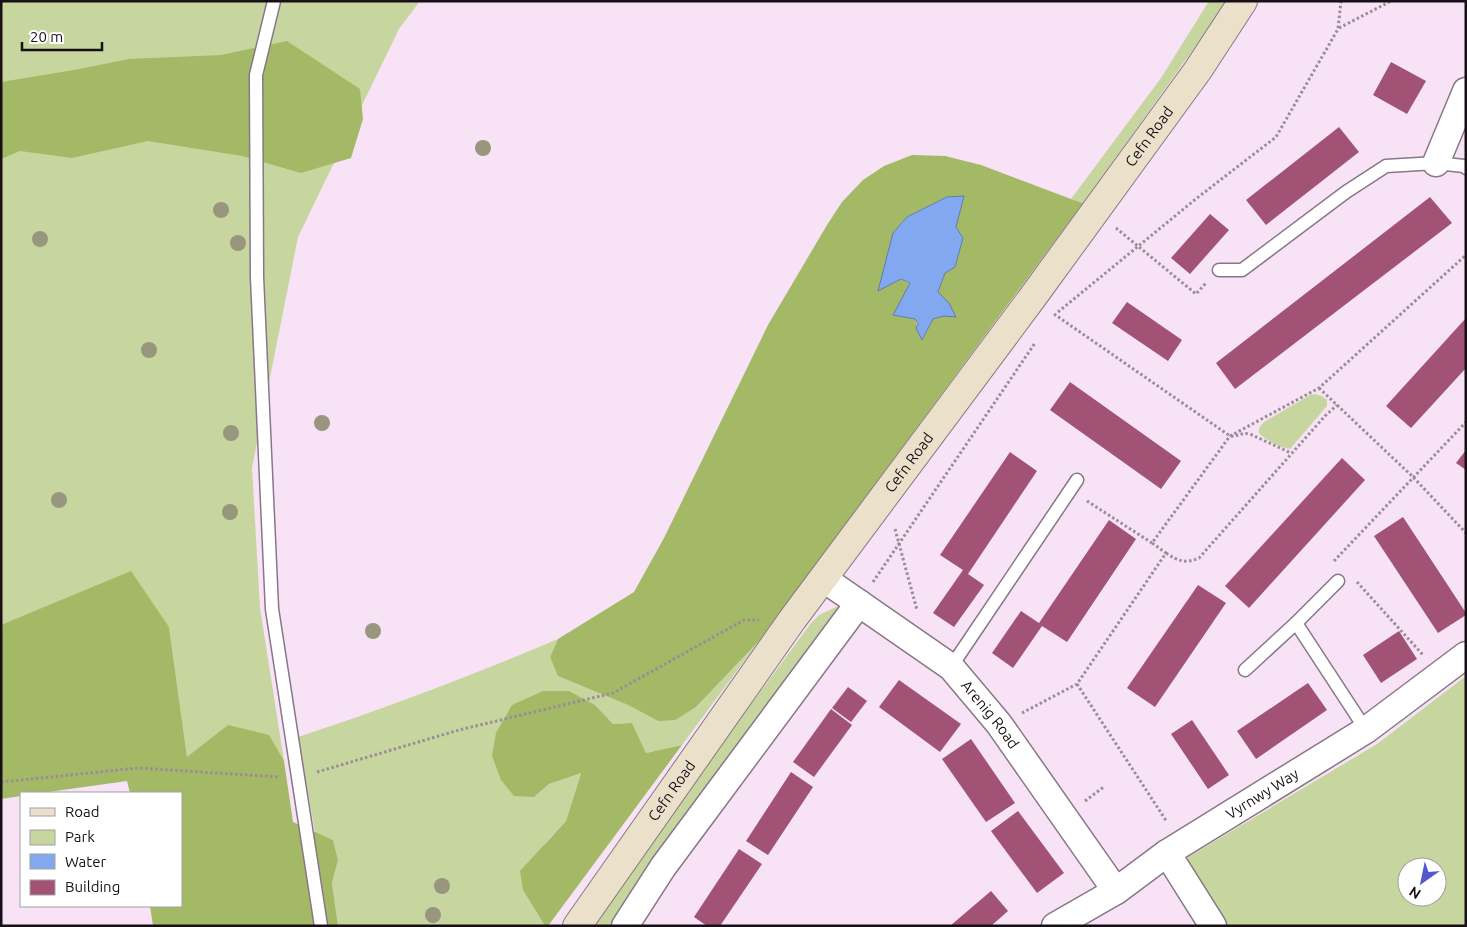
<svg xmlns="http://www.w3.org/2000/svg" width="1467" height="927" font-family="Ubuntu,sans-serif">
  <style>
    .green { fill: #c7d69e; fill-rule: evenodd }
    .forest { fill: #a4b965; fill-rule: evenodd }
    .water { fill: #82a8ef; stroke: #627bae }
    .building { fill: #a25275 }
    .lines { fill: none; stroke-linecap: round; stroke-linejoin: round }
    .lane-casing { stroke: #887787; stroke-width: 15 }
    .street-casing { stroke: #887787; stroke-width: 29 }
    .secondary-casing { stroke: #887787; stroke-width: 30 }
    .path { stroke: #9a8c99; stroke-width: 3; stroke-dasharray: 2.5 2.5; stroke-linecap: butt }
    .lane { stroke: #fff; stroke-width: 12 }
    .street { stroke: #fff; stroke-width: 26 }
    .secondary { stroke: #ebe1cb; stroke-width: 28 }
    .tree { fill: #98967d }
    .labels { text-anchor: middle; stroke-width: 5; stroke-linejoin: round; paint-order: stroke }
    .street-label { font-size: 15px; fill: #171117; stroke: #fff }
  </style>
  <rect width="100%" height="100%" fill="#f7e3f5"/>
  <!-- green -->
  <g class="green">
    <path d="M 1,1 L 420,1 L 399,29 L 298,237 L 252,468 L 260,608 L 284,761 L 187,757 L 169,627 L 1,625 Z"/>
    <path d="M 1209,1 L 1228,1 L 1083,203 L 1071,199 L 1161,78 Z"/>
    <path d="M 1315,394 L 1322,396 L 1327,400 L 1327,406 L 1290,449 C 1280,448 1266,440 1259,433 L 1259,428 L 1264,422 L 1310,395 Z"/>
    <path d="M 836,607 L 841,607 L 667,842 L 609,926 L 588,926 L 811,623 L 819,615 Z"/>
    <path d="M 558,639 L 550,657 L 559,676 L 628,705 L 658,721 L 696,707 L 759,641 L 682,745 L 646,753 L 632,723 L 613,724 L 595,705 L 534,797 L 549,784 L 581,772 L 566,821 L 545,843 L 523,890 L 545,926 L 338,926 L 332,883 L 338,860 L 333,840 L 315,832 L 298,737 C 386,708 473,675 558,639 Z"/>
    <path d="M 1466,676 L 1466,926 L 1228,926 L 1185,859 L 1377,744 ZM 1407,867 L 1437,867 L 1437,897 L 1407,897 Z"/>
  </g>
  <!-- forest -->
  <g class="forest">
    <path d="M 287,41 L 360,89 L 363,119 L 351,158 L 301,173 L 242,156 L 148,141 L 72,158 L 20,151 L 1,159 L 1,82 L 74,70 L 129,59 L 221,55 Z"/>
    <path d="M 912,155 L 945,156 L 981,165 L 1071,199 L 1083,203 L 759,641 L 696,707 L 675,720 L 658,721 L 628,705 L 558,676 L 550,657 L 558,639 L 634,592 L 664,538 L 768,325 L 827,225 L 842,202 L 863,180 L 884,166 ZM 947,197 L 956,227 L 963,238 L 955,267 L 945,273 L 938,292 L 949,303 L 944,316 L 933,319 L 922,340 L 915,319 L 894,315 L 910,284 L 901,279 L 893,233 L 907,217 Z"/>
    <path d="M 131,571 L 169,627 L 187,757 L 228,725 L 269,735 L 284,761 L 293,822 L 333,840 L 338,860 L 332,883 L 338,926 L 153,926 L 150,906 L 181,906 L 181,793 L 130,793 L 127,781 L 41,793 L 21,793 L 21,796 L 1,799 L 1,625 Z"/>
    <path d="M 543,691 L 569,691 L 595,705 L 613,724 L 632,723 L 646,753 L 682,745 L 548,926 L 545,926 L 523,890 L 520,871 L 566,821 L 581,773 L 549,784 L 534,797 L 514,796 L 501,780 L 492,756 L 496,733 L 512,705 Z"/>
  </g>
  <!-- water -->
  <path class="water" d="M 964,196 L 956,227 L 963,238 L 955,267 L 945,273 L 938,292 L 949,303 L 956,317 L 944,316 L 933,319 L 922,340 L 916,328 L 918,324 L 915,319 L 893,315 L 910,283 L 901,279 L 878,291 L 893,233 L 907,217 L 947,197 Z"/>
  <!-- building -->
  <g class="building">
    <path d="M 1391,62 L 1426,81 L 1407,114 L 1373,95 Z"/>
    <path d="M 1339,127 L 1359,152 L 1266,225 L 1246,200 Z"/>
    <path d="M 1430,197 L 1452,223 L 1235,389 L 1216,363 Z"/>
    <path d="M 1210,214 L 1229,230 L 1190,274 L 1171,258 Z"/>
    <path d="M 1127,302 L 1182,340 L 1168,361 L 1112,323 Z"/>
    <path d="M 1466,318 L 1466,368 L 1411,428 L 1386,406 Z"/>
    <path d="M 1070,382 L 1181,461 L 1161,489 L 1050,410 Z"/>
    <path d="M 1466,450 L 1466,470 L 1456,463 Z"/>
    <path d="M 1010,452 L 1037,471 L 968,574 L 984,585 L 954,627 L 933,613 L 963,570 L 940,555 Z"/>
    <path d="M 1342,458 L 1365,480 L 1249,608 L 1225,586 Z"/>
    <path d="M 1403,517 L 1466,613 L 1466,615 L 1438,633 L 1374,536 Z"/>
    <path d="M 1109,520 L 1136,539 L 1067,642 L 1042,626 L 1013,668 L 992,653 L 1021,611 L 1039,623 Z"/>
    <path d="M 1198,585 L 1226,603 L 1155,707 L 1127,688 Z"/>
    <path d="M 1399,631 L 1417,659 L 1381,683 L 1363,655 Z"/>
    <path d="M 899,680 L 961,724 L 940,752 L 879,707 Z"/>
    <path d="M 1308,683 L 1327,710 L 1256,759 L 1237,731 Z"/>
    <path d="M 848,687 L 867,701 L 851,722 L 832,708 Z"/>
    <path d="M 831,709 L 852,725 L 814,777 L 793,762 Z"/>
    <path d="M 1192,720 L 1229,775 L 1208,789 L 1171,734 Z"/>
    <path d="M 971,739 L 1015,803 L 986,822 L 942,759 Z"/>
    <path d="M 791,772 L 813,787 L 768,855 L 746,841 Z"/>
    <path d="M 1018,811 L 1064,873 L 1037,893 L 991,831 Z"/>
    <path d="M 739,849 L 762,864 L 720,926 L 707,926 L 694,917 Z"/>
    <path d="M 991,891 L 1008,911 L 991,926 L 950,926 Z"/>
  </g>
  <g class="lines">
    <defs>
      <g id="lane">
        <path d="M 274,1 L 256,75 L 257,277 L 272,609 L 321,926"/>
        <path d="M 1219,270 L 1242,270 L 1346,192 L 1386,166 L 1436,163 L 1464,166 L 1466,168"/>
        <path d="M 1296,623 L 1366,730"/>
        <path d="M 951,667 L 1077,480"/>
        <path d="M 1245,670 L 1296,623 L 1338,581"/>
      </g>
      <g id="street">
        <path d="M 1436,163 L 1466,91"/>
        <path id="s1" d="M 824,579 L 951,667 L 999,724 L 1116,891"/>
        <path d="M 1167,853 L 1213,926"/>
        <path d="M 625,926 L 663,867 L 859,603"/>
        <path id="s2" d="M 1055,926 L 1116,891 L 1167,853 L 1366,730 L 1466,655"/>
      </g>
      <g id="secondary">
        <path id="s3" d="M 577,926 L 792,620 L 1032,298 L 1198,70 L 1243,1"/>
      </g>
    </defs>
    <!-- lane casing -->
    <use href="#lane" class="lane-casing"/>
    <!-- street casing -->
    <use href="#street" class="street-casing"/>
    <!-- secondary casing -->
    <use href="#secondary" class="secondary-casing"/>
    <!-- path -->
    <g class="path">
      <path d="M 1339,28 L 1391,1"/>
      <path d="M 1116,228 L 1196,294 L 1206,283"/>
      <path d="M 1058,312 L 1197,198 L 1276,137 L 1338,29 L 1341,1"/>
      <path d="M 1054,314 L 1230,436 C 1238,437 1240,432 1250,434 L 1291,453"/>
      <path d="M 1319,388 L 1413,477 L 1466,533"/>
      <path d="M 1087,501 L 1152,543"/>
      <path d="M 895,529 L 917,610"/>
      <path d="M 1166,553 C 1178,561 1185,564 1199,558 L 1325,416 L 1337,405"/>
      <path d="M 1334,561 L 1466,422"/>
      <path d="M 873,582 L 1035,343"/>
      <path d="M 1357,582 L 1423,655"/>
      <path d="M 1077,684 L 1167,822"/>
      <path d="M 1022,713 L 1077,684 L 1166,553 L 1152,543 L 1230,436 L 1319,388 L 1466,255"/>
      <path d="M 317,772 L 459,730 L 613,693 L 744,620 L 759,620"/>
      <path d="M 1,782 L 138,768 L 280,777"/>
      <path d="M 1085,801 L 1105,786"/>
    </g>
    <!-- lane -->
    <use href="#lane" class="lane"/>
    <!-- street -->
    <use href="#street" class="street"/>
    <!-- secondary -->
    <use href="#secondary" class="secondary"/>
  </g>
  <!-- trees -->
  <g class="tree">
    <circle cx="483" cy="148" r="8"/>
    <circle cx="221" cy="210" r="8"/>
    <circle cx="40" cy="239" r="8"/>
    <circle cx="238" cy="243" r="8"/>
    <circle cx="149" cy="350" r="8"/>
    <circle cx="322" cy="423" r="8"/>
    <circle cx="231" cy="433" r="8"/>
    <circle cx="59" cy="500" r="8"/>
    <circle cx="230" cy="512" r="8"/>
    <circle cx="373" cy="631" r="8"/>
    <circle cx="442" cy="886" r="8"/>
    <circle cx="433" cy="915" r="8"/>
  </g>
  <g class="labels">
    <!-- street labels -->
    <g class="street-label">
      <text dy="5" stroke="none"><textPath href="#s3" startOffset="975">Cefn Road</textPath></text>
      <text dy="5" stroke="none"><textPath href="#s3" startOffset="570">Cefn Road</textPath></text>
      <text dy="5" stroke="none"><textPath href="#s1" startOffset="216">Arenig Road</textPath></text>
      <text dy="5" stroke="none"><textPath href="#s3" startOffset="165">Cefn Road</textPath></text>
      <text dy="5" stroke="none"><textPath href="#s2" startOffset="246">Vyrnwy Way</textPath></text>
    </g>
  </g>
  <!-- border -->
  <rect width="1467" height="927" fill="none" stroke="#171117" stroke-width="5"/>
  <!-- legend -->
  <rect x="20" y="792" width="162" height="115" fill="#ffffff" stroke="#a2a0a2"/>
  <rect x="30" y="808" width="25" height="8" fill="#ebe1cb" stroke="#a2a0a2"/>
  <text x="65" y="817" font-size="15" fill="#171117">Road</text>
  <rect x="30" y="830" width="25" height="15" fill="#c7d69e" stroke="#a2a0a2"/>
  <text x="65" y="842" font-size="15" fill="#171117">Park</text>
  <rect x="30" y="854" width="25" height="15" fill="#82a8ef" stroke="#a2a0a2"/>
  <text x="65" y="867" font-size="15" fill="#171117">Water</text>
  <rect x="30" y="880" width="25" height="15" fill="#a25275" stroke="#a2a0a2"/>
  <text x="65" y="892" font-size="15" fill="#171117">Building</text>
  <!-- north arrow -->
  <g transform="translate(1422 882) rotate(213)"><circle r="24" fill="#ffffff" stroke="#a2a0a2"/>
  <path d="M0-4L9 19L0 12L-9 19Z" fill="#5358cf"/>
  <text y="-8" font-size="14" font-weight="bold" text-anchor="middle" fill="#171117">N</text>
  </g>
  <!-- scale -->
  <path d="M22 42v8h80v-8" fill="none" stroke="#171117" stroke-width="2.5"/>
  <text x="30" y="42" font-size="15" fill="#171117" stroke="#ffffff" stroke-width="4" paint-order="stroke">20 m</text>
</svg>
